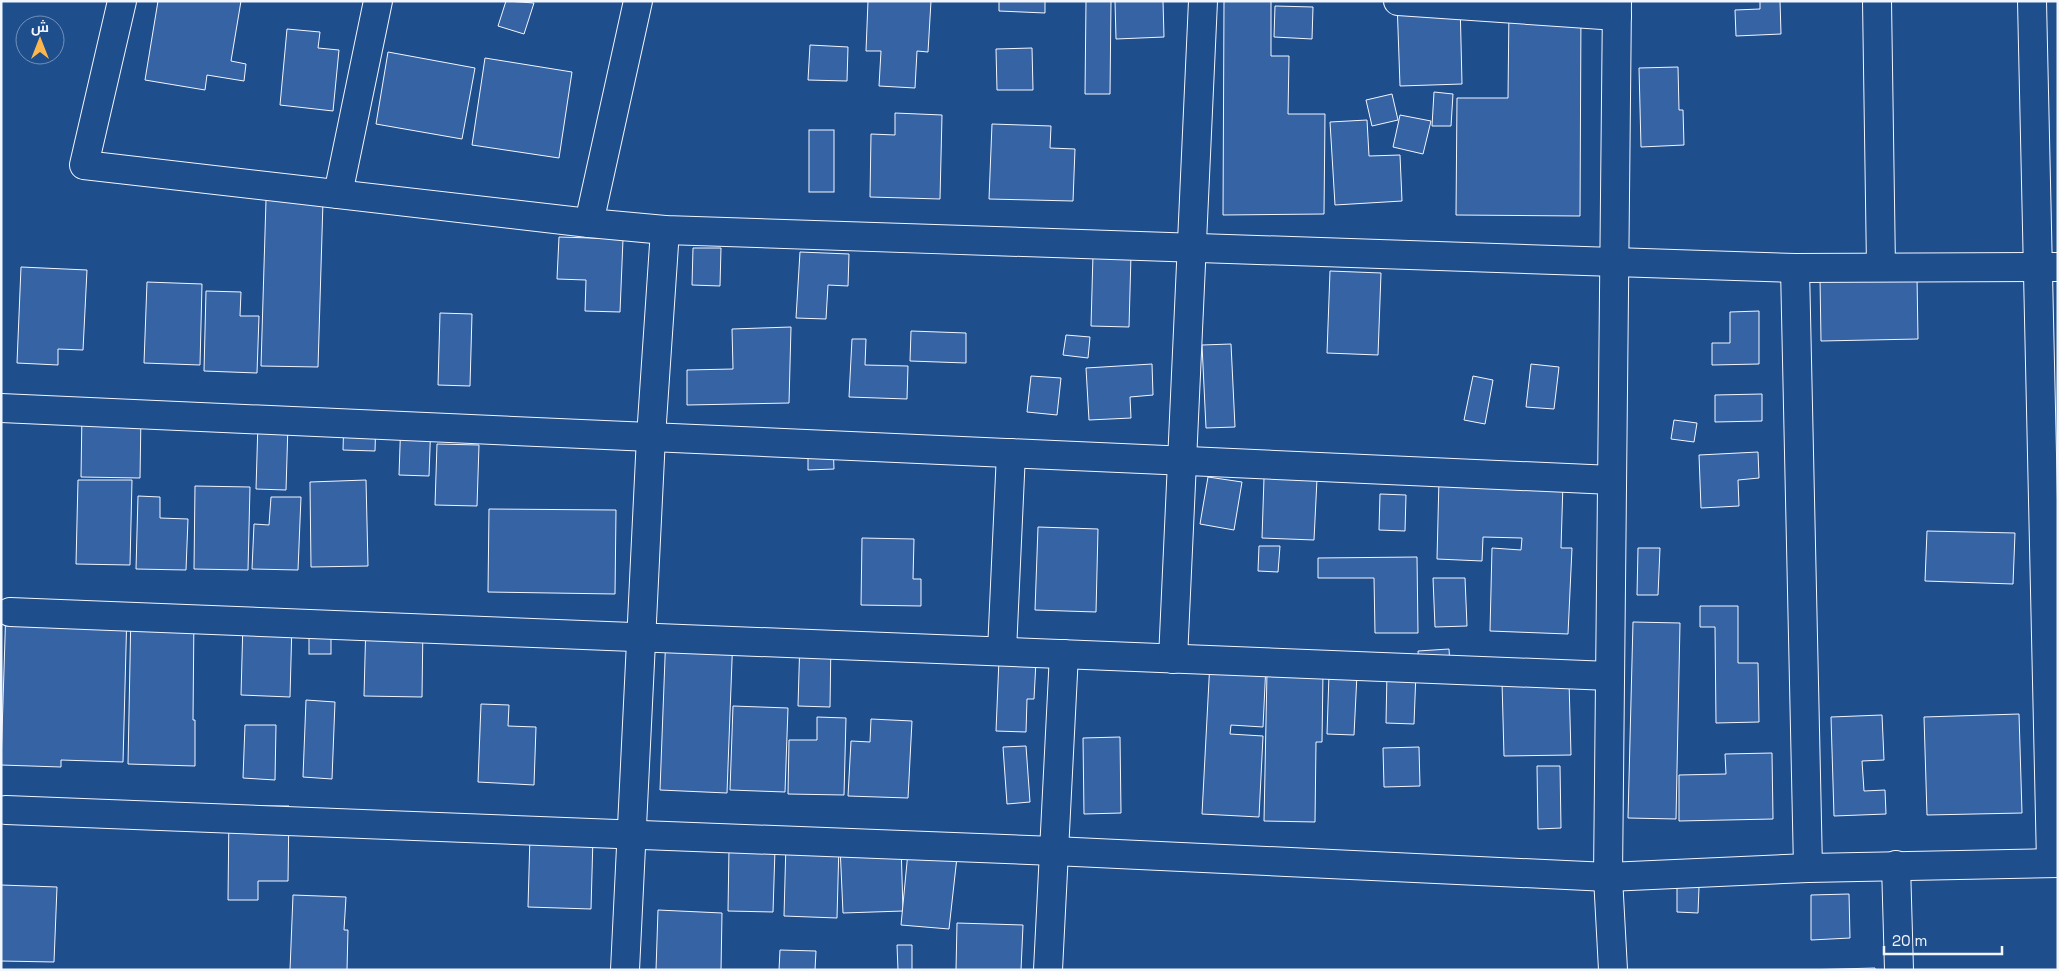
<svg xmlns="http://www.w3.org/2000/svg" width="2059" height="971" font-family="'Space Grotesk',Cairo,sans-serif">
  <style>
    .building { fill: #3563a3; stroke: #f2f6ff }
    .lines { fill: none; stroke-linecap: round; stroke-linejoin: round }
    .street-casing { stroke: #f2f6ff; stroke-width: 30 }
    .street { stroke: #1f4e8c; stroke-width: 28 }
  </style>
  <rect width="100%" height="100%" fill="#1f4e8c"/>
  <!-- building -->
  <g class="building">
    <path d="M 158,1 L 241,1 L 231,61 L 246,64 L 244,81 L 207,75 L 205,90 L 145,80 Z"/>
    <path d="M 506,1 L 534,3 L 524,34 L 498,26 Z"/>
    <path d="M 868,1 L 931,1 L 928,52 L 917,51 L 915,88 L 879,86 L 881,51 L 866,51 Z"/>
    <path d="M 999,1 L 1045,1 L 1045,13 L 999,11 Z"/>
    <path d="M 1086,1 L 1111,1 L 1110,94 L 1085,94 Z"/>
    <path d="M 1115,1 L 1163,1 L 1164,37 L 1116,39 Z"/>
    <path d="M 1224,1 L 1271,1 L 1271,56 L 1289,56 L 1288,114 L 1325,114 L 1324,214 L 1223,215 Z"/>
    <path d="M 1397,1 L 1460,1 L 1462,84 L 1400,86 Z"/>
    <path d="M 1760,1 L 1780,1 L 1781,34 L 1736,36 L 1735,10 L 1760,9 Z"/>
    <path d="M 1275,6 L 1313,7 L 1312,39 L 1274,37 Z"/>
    <path d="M 1509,6 L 1581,7 L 1580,216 L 1456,215 L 1457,98 L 1508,98 Z"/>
    <path d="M 287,29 L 320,32 L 318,48 L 339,50 L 333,111 L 280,105 Z"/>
    <path d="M 810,45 L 848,47 L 847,81 L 808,80 Z"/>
    <path d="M 1032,48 L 1033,90 L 997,90 L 996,49 Z"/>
    <path d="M 388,52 L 475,68 L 462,139 L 376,124 Z"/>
    <path d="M 485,58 L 572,72 L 559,158 L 472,145 Z"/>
    <path d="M 1678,67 L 1679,110 L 1683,110 L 1684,145 L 1641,147 L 1639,68 Z"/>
    <path d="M 1434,92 L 1453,94 L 1451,126 L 1432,126 Z"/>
    <path d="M 1392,94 L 1398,120 L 1372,126 L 1366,100 Z"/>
    <path d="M 895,113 L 942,115 L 940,199 L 870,197 L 871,134 L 895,135 Z"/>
    <path d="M 1400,115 L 1431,121 L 1423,154 L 1393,147 Z"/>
    <path d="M 1367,120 L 1369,156 L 1400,155 L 1402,201 L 1335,205 L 1330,122 Z"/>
    <path d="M 992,124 L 1051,126 L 1050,148 L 1075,149 L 1073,201 L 989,199 Z"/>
    <rect x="809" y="130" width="25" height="62"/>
    <path d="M 266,200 L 323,201 L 318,367 L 261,366 Z"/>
    <path d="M 559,237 L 623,239 L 620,312 L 585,311 L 586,280 L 557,279 Z"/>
    <path d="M 693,248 L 721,248 L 720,286 L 692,285 Z"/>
    <path d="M 800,252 L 849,254 L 848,286 L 828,285 L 826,319 L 796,318 Z"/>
    <path d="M 1093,254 L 1131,255 L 1129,327 L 1091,326 Z"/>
    <path d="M 21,267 L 87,270 L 83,350 L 58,349 L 58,365 L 17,363 Z"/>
    <path d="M 1330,271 L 1381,273 L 1378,355 L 1327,353 Z"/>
    <path d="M 1917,277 L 1918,339 L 1821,341 L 1820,278 Z"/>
    <path d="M 147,282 L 202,284 L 200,365 L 144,363 Z"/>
    <path d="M 206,291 L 241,292 L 240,316 L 259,316 L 257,373 L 204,371 Z"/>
    <path d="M 1759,311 L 1759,364 L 1712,365 L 1712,343 L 1730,343 L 1730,312 Z"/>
    <path d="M 440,313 L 472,314 L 470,386 L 438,385 Z"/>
    <path d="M 791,327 L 789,403 L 687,405 L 687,370 L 733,369 L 732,329 Z"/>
    <path d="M 911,331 L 966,333 L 966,363 L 910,361 Z"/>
    <path d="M 1066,335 L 1090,337 L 1088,358 L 1063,355 Z"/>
    <path d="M 852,339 L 866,339 L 865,365 L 908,366 L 907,399 L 849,397 Z"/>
    <path d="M 1231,344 L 1235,427 L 1206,428 L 1202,345 Z"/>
    <path d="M 1152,364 L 1153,395 L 1130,397 L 1131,418 L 1089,420 L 1086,368 Z"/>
    <path d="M 1531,364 L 1559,367 L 1554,409 L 1526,407 Z"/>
    <path d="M 1031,376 L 1061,378 L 1057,415 L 1027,412 Z"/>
    <path d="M 1473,376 L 1493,380 L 1485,424 L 1464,420 Z"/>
    <path d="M 1762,394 L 1762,421 L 1715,422 L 1715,395 Z"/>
    <path d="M 82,412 L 141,414 L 140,478 L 81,477 Z"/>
    <path d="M 344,416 L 376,417 L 375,451 L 343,450 Z"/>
    <path d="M 401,418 L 431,420 L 429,476 L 399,475 Z"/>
    <path d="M 1674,420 L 1697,423 L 1694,442 L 1671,439 Z"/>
    <path d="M 258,422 L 288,424 L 286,490 L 256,489 Z"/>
    <path d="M 437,444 L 479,445 L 477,506 L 435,505 Z"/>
    <path d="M 833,444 L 834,469 L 808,470 L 808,446 Z"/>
    <path d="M 1758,452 L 1759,478 L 1738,480 L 1739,506 L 1701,508 L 1699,455 Z"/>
    <path d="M 1208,477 L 1242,482 L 1234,530 L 1200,524 Z"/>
    <path d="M 1264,478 L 1317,479 L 1314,540 L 1262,538 Z"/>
    <path d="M 1439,479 L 1563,483 L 1561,548 L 1572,548 L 1568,634 L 1490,631 L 1492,548 L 1521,550 L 1522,538 L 1483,537 L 1482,561 L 1437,559 Z"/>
    <path d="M 78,480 L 132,480 L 130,565 L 76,564 Z"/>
    <path d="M 366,480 L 368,566 L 311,567 L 310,482 Z"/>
    <path d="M 195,486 L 250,487 L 248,570 L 194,569 Z"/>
    <path d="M 1380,494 L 1406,495 L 1405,531 L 1379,530 Z"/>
    <path d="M 138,496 L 160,497 L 160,518 L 188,519 L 186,570 L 136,569 Z"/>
    <path d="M 271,497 L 301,497 L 298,570 L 252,569 L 254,524 L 269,525 Z"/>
    <path d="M 489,509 L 616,510 L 615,594 L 488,592 Z"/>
    <path d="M 1038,527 L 1098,529 L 1096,612 L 1035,610 Z"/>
    <path d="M 1927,531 L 2015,533 L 2013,584 L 1925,581 Z"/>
    <path d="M 862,538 L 914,539 L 913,579 L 921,579 L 921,606 L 861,605 Z"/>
    <path d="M 1259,546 L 1280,546 L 1278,572 L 1258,571 Z"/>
    <path d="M 1638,548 L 1660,548 L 1658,595 L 1637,595 Z"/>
    <path d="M 1417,557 L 1418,633 L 1375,633 L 1374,578 L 1318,578 L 1318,558 Z"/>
    <path d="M 1433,578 L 1465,578 L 1467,626 L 1435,627 Z"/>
    <path d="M 6,606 L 127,610 L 123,762 L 61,760 L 61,767 L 1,765 Z"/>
    <path d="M 1700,606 L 1738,606 L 1738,663 L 1758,663 L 1759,722 L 1716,723 L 1715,627 L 1700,627 Z"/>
    <path d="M 131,610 L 194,611 L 193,720 L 195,720 L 195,766 L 128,764 Z"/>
    <path d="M 366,620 L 423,622 L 422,697 L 364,696 Z"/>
    <path d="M 243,621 L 292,623 L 290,697 L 241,695 Z"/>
    <path d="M 1633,622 L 1680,623 L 1676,819 L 1628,818 Z"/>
    <rect x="309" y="625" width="22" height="29"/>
    <path d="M 666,632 L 733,634 L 727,793 L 660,790 Z"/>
    <path d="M 800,638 L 831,639 L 830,707 L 798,706 Z"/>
    <path d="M 1449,649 L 1450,665 L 1419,666 L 1418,651 Z"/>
    <path d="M 999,659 L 1036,661 L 1034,699 L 1027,699 L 1026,732 L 996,731 Z"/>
    <path d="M 1210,661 L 1266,664 L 1263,727 L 1231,725 L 1230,734 L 1263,736 L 1259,817 L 1202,814 Z"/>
    <path d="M 1267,672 L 1323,672 L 1322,742 L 1316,742 L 1315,822 L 1264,821 Z"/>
    <path d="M 1387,672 L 1416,672 L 1414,724 L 1386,723 Z"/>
    <path d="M 1329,674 L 1357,674 L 1354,735 L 1327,734 Z"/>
    <path d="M 1569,681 L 1571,755 L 1504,756 L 1502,682 Z"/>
    <path d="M 306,700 L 335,702 L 332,779 L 303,777 Z"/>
    <path d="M 481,704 L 509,705 L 508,726 L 536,727 L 534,785 L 478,782 Z"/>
    <path d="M 733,706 L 788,708 L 785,792 L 730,790 Z"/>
    <path d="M 2019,714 L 2022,813 L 1927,815 L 1924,717 Z"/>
    <path d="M 1882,715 L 1884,760 L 1862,761 L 1864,791 L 1885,790 L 1886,814 L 1834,816 L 1831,717 Z"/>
    <path d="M 817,717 L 846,718 L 844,795 L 788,794 L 789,740 L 817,740 Z"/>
    <path d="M 871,719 L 912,721 L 908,798 L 848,796 L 851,741 L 870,742 Z"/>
    <path d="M 245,725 L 276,725 L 275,780 L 243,778 Z"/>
    <path d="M 1120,737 L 1121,813 L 1084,814 L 1083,738 Z"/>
    <path d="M 1026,746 L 1030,802 L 1007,804 L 1003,747 Z"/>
    <path d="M 1419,747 L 1420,786 L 1384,787 L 1383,748 Z"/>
    <path d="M 1772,753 L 1773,819 L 1679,821 L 1679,775 L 1726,774 L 1725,754 Z"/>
    <path d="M 1537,766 L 1560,766 L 1561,828 L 1538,829 Z"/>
    <path d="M 255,806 L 289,806 L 288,881 L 258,881 L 258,900 L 228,900 L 229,808 L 255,809 Z"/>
    <path d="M 530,835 L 593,837 L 591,909 L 528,907 Z"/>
    <path d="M 786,842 L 839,844 L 837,918 L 784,916 Z"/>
    <path d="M 901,844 L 903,911 L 843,913 L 840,846 Z"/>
    <path d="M 729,848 L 775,849 L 773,912 L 728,911 Z"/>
    <path d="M 908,852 L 957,857 L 949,929 L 901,925 Z"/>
    <path d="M 1,885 L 57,887 L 54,962 L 1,961 Z"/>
    <path d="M 1677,887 L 1699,887 L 1698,913 L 1677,912 Z"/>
    <path d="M 1849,894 L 1850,938 L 1811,940 L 1811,895 Z"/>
    <path d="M 293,895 L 346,897 L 344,930 L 348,930 L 347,970 L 290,970 Z"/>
    <path d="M 658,910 L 722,913 L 721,970 L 656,970 Z"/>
    <path d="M 957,923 L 1023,925 L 1021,970 L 956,970 Z"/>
    <path d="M 897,945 L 912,945 L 912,970 L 898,970 Z"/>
    <path d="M 780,950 L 816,951 L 815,970 L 779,970 Z"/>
    <path d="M 1875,968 L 1875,970 L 1803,970 Z"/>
  </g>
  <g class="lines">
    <defs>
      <g id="street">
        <path d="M 122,1 L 84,165 L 589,223 L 665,230 L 1795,268 L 2058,267"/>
        <path d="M 1398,1 L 1617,16"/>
        <path d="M 1877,1 L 1881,267"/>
        <path d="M 2032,1 L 2051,863"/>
        <path d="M 338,194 L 378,1"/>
        <path d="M 589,223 L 638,1"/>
        <path d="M 1795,268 L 1808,868"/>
        <path d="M 1,408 L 1612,480"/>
        <path d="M 10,612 L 1610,676"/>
        <path d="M 1002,651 L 1011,453"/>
        <path d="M 1173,659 L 1203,1"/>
        <path d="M 6,810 L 1054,851 L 1608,877 L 1808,868 L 2058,863"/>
        <path d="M 1896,865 L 1899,970"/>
        <path d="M 625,970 L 651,437 L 665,230"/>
        <path d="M 1048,970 L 1064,654"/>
        <path d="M 1613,970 L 1608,877 L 1617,1"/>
      </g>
    </defs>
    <!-- street casing -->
    <use href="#street" class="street-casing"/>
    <!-- street -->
    <use href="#street" class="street"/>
  </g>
  <!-- border -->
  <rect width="2059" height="971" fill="none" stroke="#f2f6ff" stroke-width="5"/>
  <!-- north arrow -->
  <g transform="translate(40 40)"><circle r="24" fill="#1f4e8c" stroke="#7391ba"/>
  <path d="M0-4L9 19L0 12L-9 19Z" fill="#ffb74d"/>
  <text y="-8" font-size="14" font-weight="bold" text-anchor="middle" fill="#f2f6ff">ش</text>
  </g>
  <!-- scale -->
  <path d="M1884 946v8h118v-8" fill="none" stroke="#f2f6ff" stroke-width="2.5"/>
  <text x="1892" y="946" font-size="15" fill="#f2f6ff" stroke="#1f4e8c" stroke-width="4" paint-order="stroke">20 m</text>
</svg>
